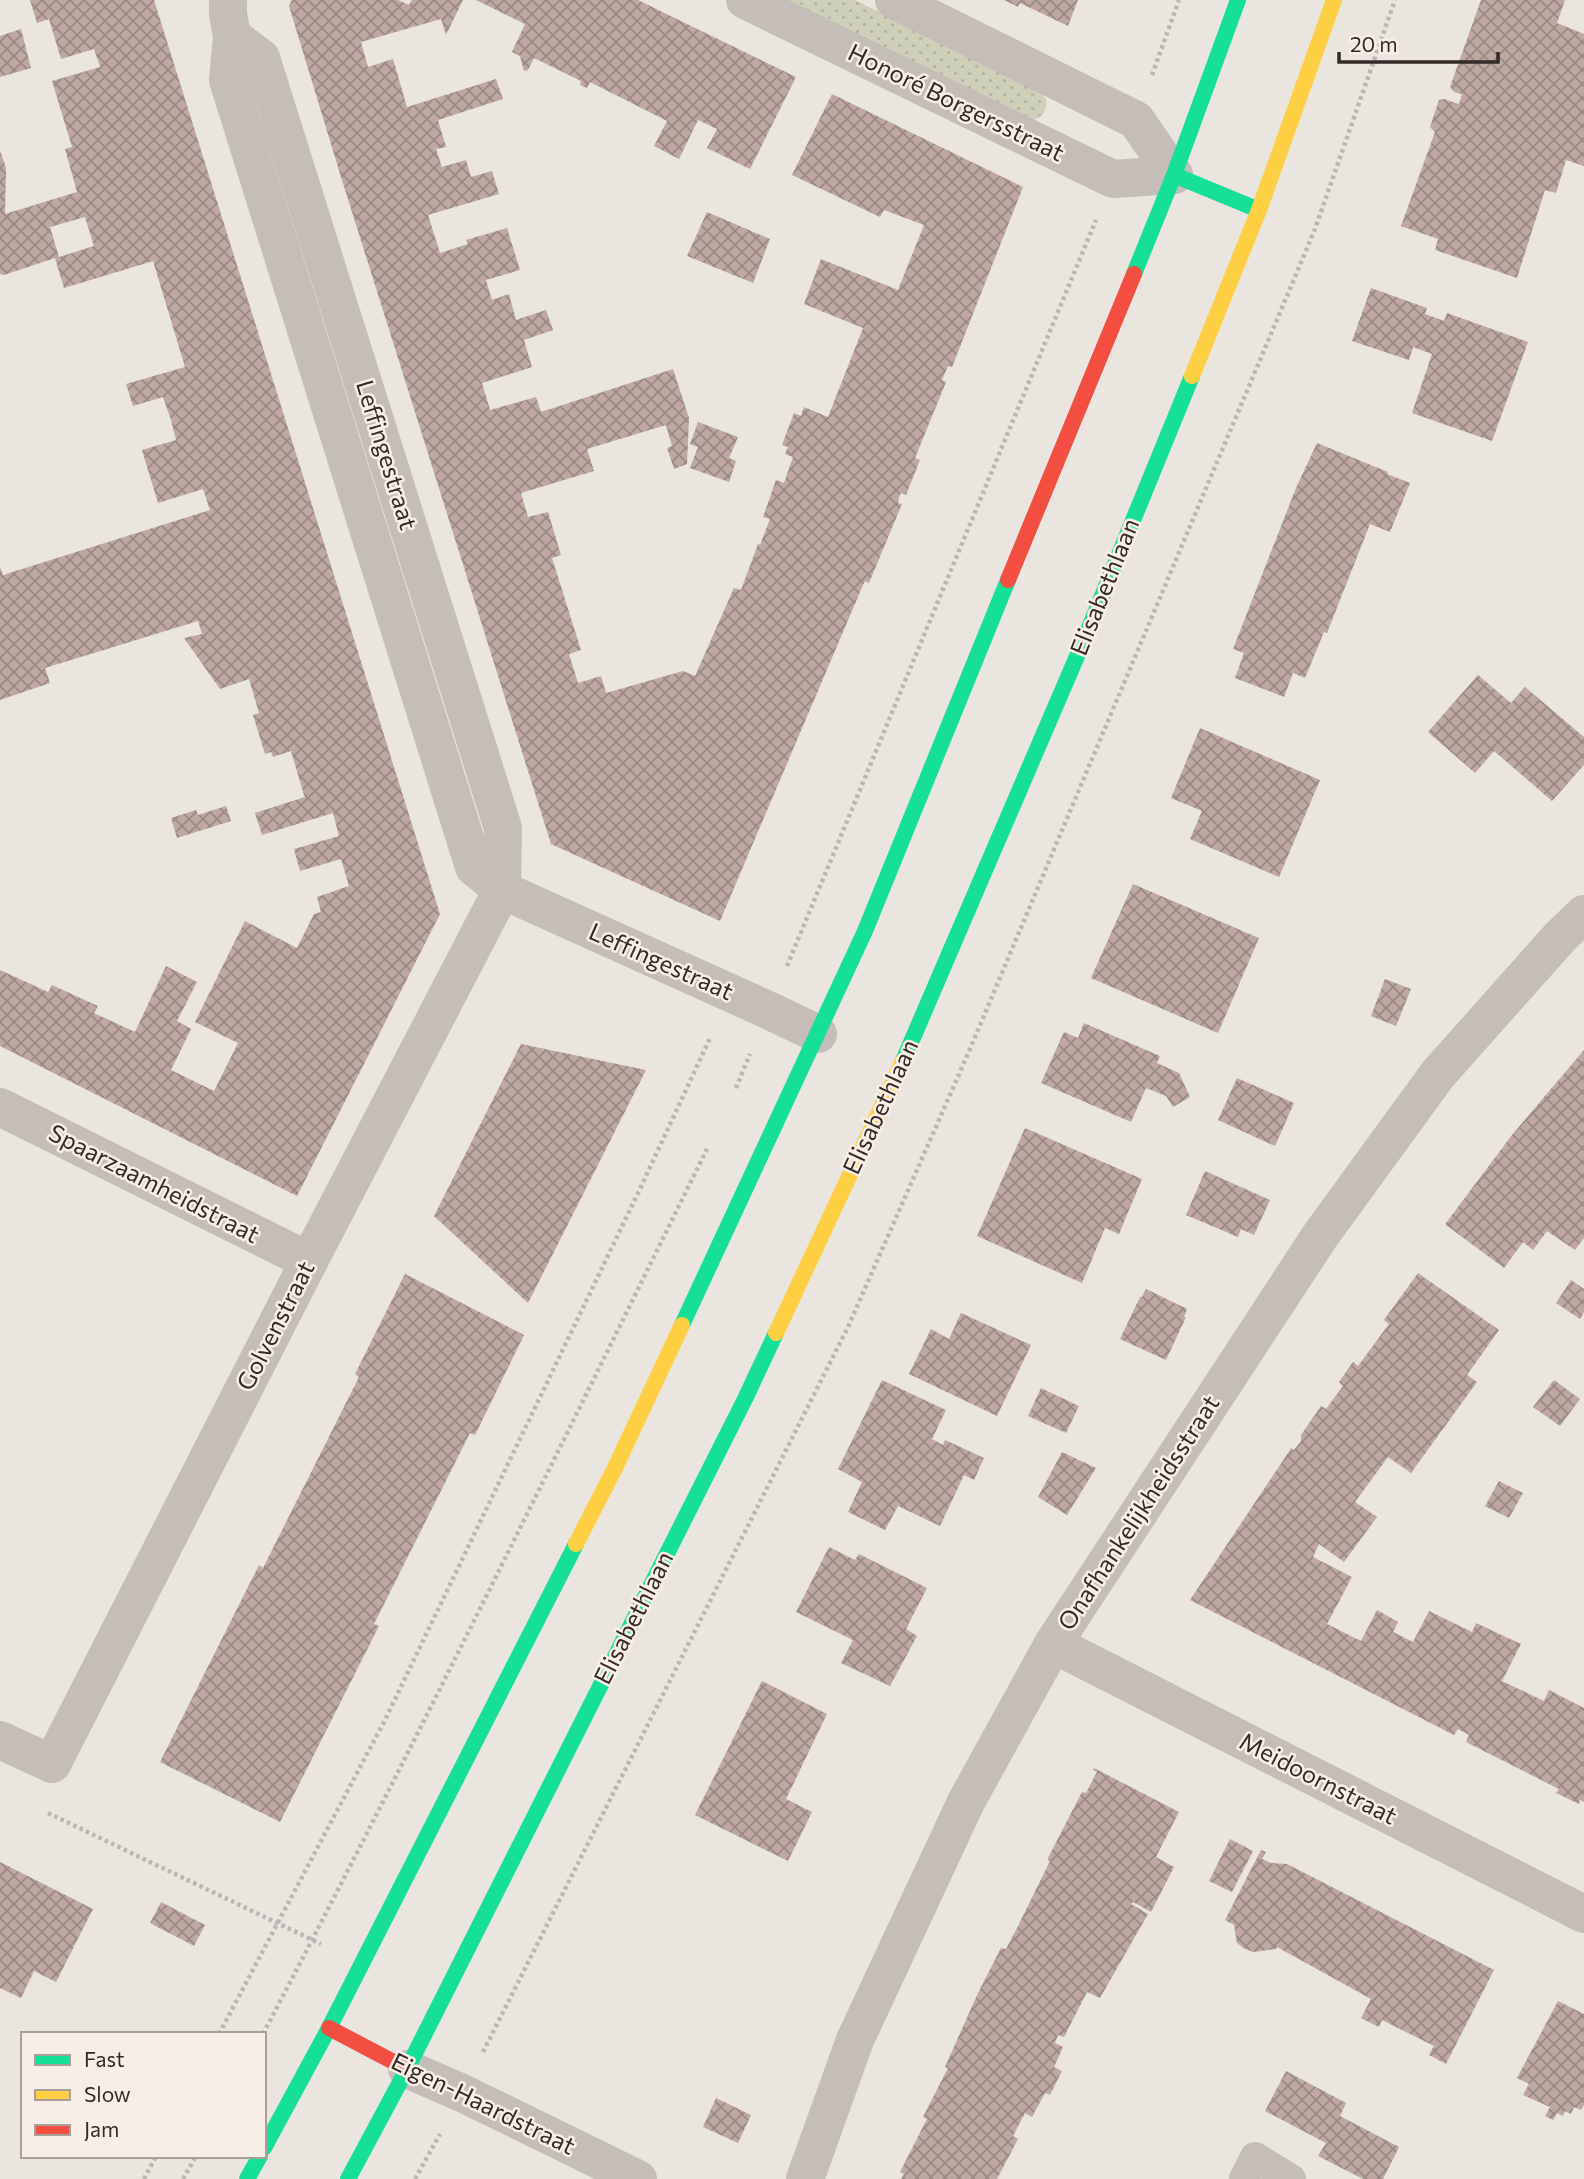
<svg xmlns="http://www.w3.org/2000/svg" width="1584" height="2179" font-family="Commissioner,sans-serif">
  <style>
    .grass { fill: url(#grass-dots) }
    .building { fill: url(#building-cross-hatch); fill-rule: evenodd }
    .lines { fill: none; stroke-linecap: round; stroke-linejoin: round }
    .path { stroke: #bdb5b1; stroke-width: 4.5; stroke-dasharray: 3.5 3.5; stroke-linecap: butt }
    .lane { stroke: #c4bdb8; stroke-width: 30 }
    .street { stroke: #c4bdb8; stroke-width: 38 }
    .fast { stroke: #16e098; stroke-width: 16 }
    .slow { stroke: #ffcf43; stroke-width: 16 }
    .jam { stroke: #f24e42; stroke-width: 16 }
    .labels { text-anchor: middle; stroke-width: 5; stroke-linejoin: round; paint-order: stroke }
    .street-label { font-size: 24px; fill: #342a27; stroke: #f8eee6 }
  </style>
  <defs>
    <pattern id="grass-dots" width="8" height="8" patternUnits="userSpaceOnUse" patternTransform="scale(1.75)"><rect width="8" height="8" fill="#ced0ba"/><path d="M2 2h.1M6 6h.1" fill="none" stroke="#b2b3a0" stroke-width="1.8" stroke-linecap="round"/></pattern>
    <pattern id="building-cross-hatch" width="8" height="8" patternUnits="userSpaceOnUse" patternTransform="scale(1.75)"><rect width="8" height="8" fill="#bea8a1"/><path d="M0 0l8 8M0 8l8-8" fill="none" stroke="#9b8983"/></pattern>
  </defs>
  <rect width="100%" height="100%" fill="#ebe5df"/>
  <!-- grass -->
  <path class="grass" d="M 782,0 L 855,0 L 1038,90 L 1046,99 C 1047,110 1044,117 1032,120 Z"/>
  <!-- building -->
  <g class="building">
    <path d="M 30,0 L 154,0 L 440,914 L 297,1196 L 0,1046 L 0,970 L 48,992 L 52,985 L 98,1006 L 94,1013 L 135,1032 L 166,966 L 197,982 L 177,1021 L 191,1029 L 171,1070 L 214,1091 L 238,1043 L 195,1022 L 245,921 L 297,948 L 314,914 L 321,912 L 317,897 L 349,886 L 341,859 L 300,871 L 294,849 L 339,836 L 333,813 L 262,835 L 255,813 L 305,797 L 304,795 L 291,751 L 273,757 L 271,752 L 265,754 L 253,715 L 259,713 L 249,679 L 220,689 L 184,638 L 202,634 L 198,621 L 45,668 L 50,683 L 0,700 L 0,567 L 3,575 L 210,510 L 203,489 L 158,503 L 142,450 L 176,440 L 171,420 L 163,397 L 133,406 L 126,384 L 185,367 L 153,261 L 64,288 L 55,258 L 4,275 L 0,274 L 0,151 L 6,168 L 5,214 L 77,192 L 65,149 L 72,147 L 52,81 L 100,67 L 94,49 L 61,59 L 49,19 L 37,23 ZM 85,217 L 94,246 L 59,257 L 50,227 Z"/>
    <path d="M 292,0 L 398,0 L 409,5 L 412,0 L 463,0 L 446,35 L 441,19 L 361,42 L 368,67 L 393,59 L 407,107 L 496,79 L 503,99 L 438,120 L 446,147 L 436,149 L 442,167 L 466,160 L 471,177 L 492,171 L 499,194 L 428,215 L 440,253 L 468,244 L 466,240 L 507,228 L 520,270 L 486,280 L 492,300 L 509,294 L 516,320 L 546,310 L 553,330 L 524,340 L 532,367 L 482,383 L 490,410 L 536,397 L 541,412 L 673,369 L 689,418 L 687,464 L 674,469 L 667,448 L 672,446 L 666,425 L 587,449 L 594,471 L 521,493 L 528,517 L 548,512 L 561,555 L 552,558 L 581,650 L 569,654 L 578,683 L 601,676 L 606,693 L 683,671 L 695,676 L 734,588 L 741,590 L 758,544 L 760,545 L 770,519 L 763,517 L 776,480 L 784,483 L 793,457 L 785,454 L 788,447 L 782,445 L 794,413 L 801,416 L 804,407 L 828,417 L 863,328 L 804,304 L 821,259 L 898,290 L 924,225 L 884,210 L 880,217 L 792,175 L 832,94 L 1023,187 L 952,367 L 948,366 L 942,380 L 946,382 L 915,458 L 920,460 L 906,495 L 901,493 L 899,497 L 898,503 L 902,504 L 869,583 L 865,581 L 863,585 L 720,921 L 551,844 L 341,177 L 289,6 Z"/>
    <path d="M 476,0 L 638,0 L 796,77 L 750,169 L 707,148 L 717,129 L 698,120 L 679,159 L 654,146 L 667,121 L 590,82 L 587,88 L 580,85 L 581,81 L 534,58 L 528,70 L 524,71 L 520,56 L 512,52 L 525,24 Z"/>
    <path d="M 1004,0 L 1078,0 L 1068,26 L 1020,3 L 1018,7 Z"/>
    <path d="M 1481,0 L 1565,0 L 1557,23 L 1584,34 L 1584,166 L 1566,160 L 1556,193 L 1545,190 L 1517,278 L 1435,250 L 1438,239 L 1401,226 L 1435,132 L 1430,127 L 1439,100 L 1444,99 L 1459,104 L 1462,94 L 1454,92 L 1450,87 Z"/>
    <path d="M 21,29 L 31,68 L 0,77 L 0,36 Z"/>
    <path d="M 707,212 L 770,239 L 753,283 L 687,256 Z"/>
    <path d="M 1371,288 L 1427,308 L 1425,314 L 1444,321 L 1447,313 L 1528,342 L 1492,441 L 1412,413 L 1432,354 L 1413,347 L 1409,360 L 1352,341 Z"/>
    <path d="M 698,422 L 738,437 L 729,458 L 736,461 L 729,482 L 690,468 L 698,447 L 690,444 Z"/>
    <path d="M 1317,443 L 1388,472 L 1387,474 L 1410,483 L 1390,532 L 1370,524 L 1327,633 L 1324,632 L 1305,678 L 1293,673 L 1284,697 L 1235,678 L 1244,653 L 1233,649 L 1296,488 Z"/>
    <path d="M 1478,675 L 1511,703 L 1525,687 L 1584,737 L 1584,765 L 1552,801 L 1494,751 L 1475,773 L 1428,732 Z"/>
    <path d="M 1200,728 L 1320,780 L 1279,877 L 1190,839 L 1202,811 L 1171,798 Z"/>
    <path d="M 226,806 L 231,821 L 177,838 L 171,818 L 196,810 L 198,815 Z"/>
    <path d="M 1133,884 L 1259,938 L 1218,1033 L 1091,978 Z"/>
    <path d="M 1385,979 L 1411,989 L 1396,1026 L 1371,1016 Z"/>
    <path d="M 1084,1023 L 1160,1056 L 1157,1063 L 1179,1073 L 1190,1097 L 1173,1107 L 1166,1096 L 1146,1088 L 1131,1122 L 1041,1083 L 1064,1032 L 1078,1038 Z"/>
    <path d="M 521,1044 L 646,1070 L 528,1303 L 434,1216 Z"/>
    <path d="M 1584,1050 L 1584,1238 L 1575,1250 L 1547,1231 L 1533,1250 L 1523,1242 L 1504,1268 L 1446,1225 L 1446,1223 L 1512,1135 Z"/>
    <path d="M 1237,1078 L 1294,1103 L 1275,1146 L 1218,1120 Z"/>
    <path d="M 1025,1128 L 1142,1179 L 1119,1234 L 1105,1228 L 1082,1283 L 977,1236 Z"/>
    <path d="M 1205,1171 L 1270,1200 L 1254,1235 L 1241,1229 L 1238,1237 L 1186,1215 Z"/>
    <path d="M 1418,1273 L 1499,1330 L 1467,1375 L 1477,1382 L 1411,1473 L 1388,1457 L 1355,1502 L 1377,1517 L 1344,1562 L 1319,1544 L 1313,1557 L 1352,1577 L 1327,1624 L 1361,1641 L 1377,1610 L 1398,1622 L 1393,1632 L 1413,1642 L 1429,1611 L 1472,1632 L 1476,1623 L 1521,1644 L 1502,1681 L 1544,1701 L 1549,1690 L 1584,1708 L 1584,1802 L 1580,1800 L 1579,1804 L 1556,1793 L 1559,1789 L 1466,1742 L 1469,1735 L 1458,1729 L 1454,1735 L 1190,1600 L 1288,1453 L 1291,1448 L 1294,1450 L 1301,1441 L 1301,1435 L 1321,1406 L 1326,1409 L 1343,1386 L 1339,1382 L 1353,1362 L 1358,1366 L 1389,1324 L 1384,1320 Z"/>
    <path d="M 405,1274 L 524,1335 L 475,1435 L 470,1433 L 374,1624 L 379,1626 L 280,1822 L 160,1762 L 259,1565 L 263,1568 L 359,1377 L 355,1374 Z"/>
    <path d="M 1571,1280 L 1584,1289 L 1584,1312 L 1580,1319 L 1556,1303 Z"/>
    <path d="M 1146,1289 L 1187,1309 L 1184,1317 L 1186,1317 L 1166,1360 L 1120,1339 L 1140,1297 L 1142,1297 Z"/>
    <path d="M 961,1313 L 1031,1345 L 997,1416 L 909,1374 L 931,1329 L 949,1339 Z"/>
    <path d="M 882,1380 L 946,1410 L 932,1439 L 943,1445 L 945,1440 L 984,1458 L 974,1480 L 964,1475 L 940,1526 L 898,1506 L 885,1530 L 848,1512 L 862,1482 L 838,1469 Z"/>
    <path d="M 1554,1380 L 1580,1399 L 1560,1426 L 1533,1407 Z"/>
    <path d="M 1041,1388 L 1079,1406 L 1066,1433 L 1028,1416 Z"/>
    <path d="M 1062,1452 L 1096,1468 L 1067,1515 L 1038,1497 Z"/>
    <path d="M 1499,1481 L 1523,1493 L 1509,1518 L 1485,1506 Z"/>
    <path d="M 829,1547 L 855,1560 L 859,1554 L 927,1588 L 906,1629 L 917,1636 L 890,1686 L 841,1663 L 853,1640 L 796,1612 Z"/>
    <path d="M 762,1681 L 827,1714 L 786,1799 L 812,1812 L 788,1861 L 695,1815 Z"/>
    <path d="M 1094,1768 L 1179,1812 L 1156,1857 L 1174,1867 L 1151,1912 L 1133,1902 L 1131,1904 L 1148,1914 L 1100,1998 L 1087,1992 L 1064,2037 L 1058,2035 L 1055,2043 L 1063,2047 L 1054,2067 L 1062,2071 L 1050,2095 L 1045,2093 L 1032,2117 L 1025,2113 L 1013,2136 L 1018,2139 L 997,2179 L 901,2179 L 904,2174 L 900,2172 L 927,2119 L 923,2117 L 948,2068 L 945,2067 L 978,1993 L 1001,1948 L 1006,1949 L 1017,1928 L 1050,1861 L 1048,1860 L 1048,1858 L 1082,1792 L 1086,1793 L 1097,1772 L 1093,1770 Z"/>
    <path d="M 1230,1839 L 1253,1851 L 1232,1892 L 1209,1881 Z"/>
    <path d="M 1261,1850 L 1266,1852 L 1262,1859 L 1271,1863 L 1287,1864 L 1494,1970 L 1446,2064 L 1429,2055 L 1434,2046 L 1382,2020 L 1379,2027 L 1361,2018 L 1371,1999 L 1277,1947 L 1276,1949 L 1254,1952 L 1245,1949 L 1237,1943 L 1234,1925 L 1225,1920 Z"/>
    <path d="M 0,1862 L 93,1909 L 56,1982 L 34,1971 L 21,1998 L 0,1988 Z"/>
    <path d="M 161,1902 L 205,1925 L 194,1946 L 150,1923 Z"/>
    <path d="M 1558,2001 L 1584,2014 L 1584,2105 L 1581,2110 L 1574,2107 L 1571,2114 L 1565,2111 L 1563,2116 L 1557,2113 L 1553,2120 L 1545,2116 L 1550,2107 L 1523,2095 L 1529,2084 L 1517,2078 Z"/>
    <path d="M 1286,2071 L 1346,2103 L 1340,2116 L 1399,2147 L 1383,2179 L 1363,2179 L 1318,2156 L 1326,2143 L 1265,2111 Z"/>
    <path d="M 716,2098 L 751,2115 L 738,2143 L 703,2127 Z"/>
  </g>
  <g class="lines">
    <!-- path -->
    <g class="path">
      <path d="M 1152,75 L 1179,0"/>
      <path d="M 787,966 L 1096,220"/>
      <path d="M 736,1088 L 750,1054"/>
      <path d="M 48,1813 L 321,1944"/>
      <path d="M 219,2034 L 385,1720 L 639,1191 L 711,1036"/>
      <path d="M 263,2034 C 417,1741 562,1443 708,1147"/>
      <path d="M 483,2052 L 848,1327 L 967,1056 L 1300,265 L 1315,229 L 1395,0"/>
      <path d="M 144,2179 L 156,2156"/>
      <path d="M 183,2179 L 196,2156"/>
      <path d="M 415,2179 L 440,2134"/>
    </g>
    <!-- lane -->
    <path class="lane" d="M 1244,2179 L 1255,2157 L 1291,2179"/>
    <!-- street -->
    <g class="street">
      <path d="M 228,0 L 228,14 L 232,36 L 228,80 L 474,867 L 502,890 L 503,828 L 261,58 L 232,36"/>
      <path d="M 745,0 L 1113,179 L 1174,175"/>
      <path d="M 894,0 L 1136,120 L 1174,175"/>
      <path d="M 0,1107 L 309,1261"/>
      <path d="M 1053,1644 L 1584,1914"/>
      <path d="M 0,1740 L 52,1764 L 309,1261 L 502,890 L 768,1010 L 818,1034"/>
      <path d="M 407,2069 L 462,2093 L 638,2179"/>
      <path d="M 805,2179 L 855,2040 L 966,1802 L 1053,1644 L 1320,1236 L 1438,1074 L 1560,937 L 1584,914"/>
    </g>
    <!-- fast -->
    <g class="fast">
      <path d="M 1174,175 L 1259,210"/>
      <path d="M 1134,274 L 1174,175 L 1238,0"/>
      <path d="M 903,1061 L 1087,633 L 1192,376"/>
      <path d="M 682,1325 L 865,931 L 1008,580"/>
      <path d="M 264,2148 L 329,2028 L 576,1544"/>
      <path d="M 247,2179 L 260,2156"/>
      <path d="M 348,2179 L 407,2069 L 745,1399 L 776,1333"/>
    </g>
    <!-- slow -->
    <g class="slow">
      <path d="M 1192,376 L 1259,210 L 1334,0"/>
      <path d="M 776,1333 L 903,1061"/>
      <path d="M 576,1544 L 614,1470 L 682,1325"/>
    </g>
    <!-- jam -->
    <g class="jam">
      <path d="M 1008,580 L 1134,274"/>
      <path d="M 329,2028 L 407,2069"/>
    </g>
  </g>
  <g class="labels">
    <!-- street labels -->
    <g class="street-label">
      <text transform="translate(956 103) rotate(26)" y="8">Honoré Borgersstraat</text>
      <text transform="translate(386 455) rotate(73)" y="8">Leffingestraat</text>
      <text transform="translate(1105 587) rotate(-68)" y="8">Elisabethlaan</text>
      <text transform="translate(661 962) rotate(24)" y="8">Leffingestraat</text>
      <text transform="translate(881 1107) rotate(-65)" y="8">Elisabethlaan</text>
      <text transform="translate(154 1184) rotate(27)" y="8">Spaarzaamheidstraat</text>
      <text transform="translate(276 1326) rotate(-63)" y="8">Golvenstraat</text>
      <text transform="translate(1139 1513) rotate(-57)" y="8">Onafhankelijkheidsstraat</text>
      <text transform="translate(634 1618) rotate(-63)" y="8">Elisabethlaan</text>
      <text transform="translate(1318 1779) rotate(27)" y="8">Meidoornstraat</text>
      <text transform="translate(483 2104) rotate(26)" y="8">Eigen-Haardstraat</text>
    </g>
  </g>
  <!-- legend -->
  <rect x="21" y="2032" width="245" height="126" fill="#f8eee6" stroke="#aaa09a" stroke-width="2"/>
  <rect x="35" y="2055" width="35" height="10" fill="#16e098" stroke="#aaa09a" stroke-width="2"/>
  <text x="84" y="2067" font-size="21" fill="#342a27">Fast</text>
  <rect x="35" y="2090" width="35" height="10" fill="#ffcf43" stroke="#aaa09a" stroke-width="2"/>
  <text x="84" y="2102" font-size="21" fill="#342a27">Slow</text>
  <rect x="35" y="2125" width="35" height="10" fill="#f24e42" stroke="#aaa09a" stroke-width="2"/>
  <text x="84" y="2137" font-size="21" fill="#342a27">Jam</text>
  <!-- scale -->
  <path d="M1339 52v10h159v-10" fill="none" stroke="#342a27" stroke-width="3.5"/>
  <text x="1350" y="52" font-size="21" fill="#342a27" stroke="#f8eee6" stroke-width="5" paint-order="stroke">20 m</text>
</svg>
